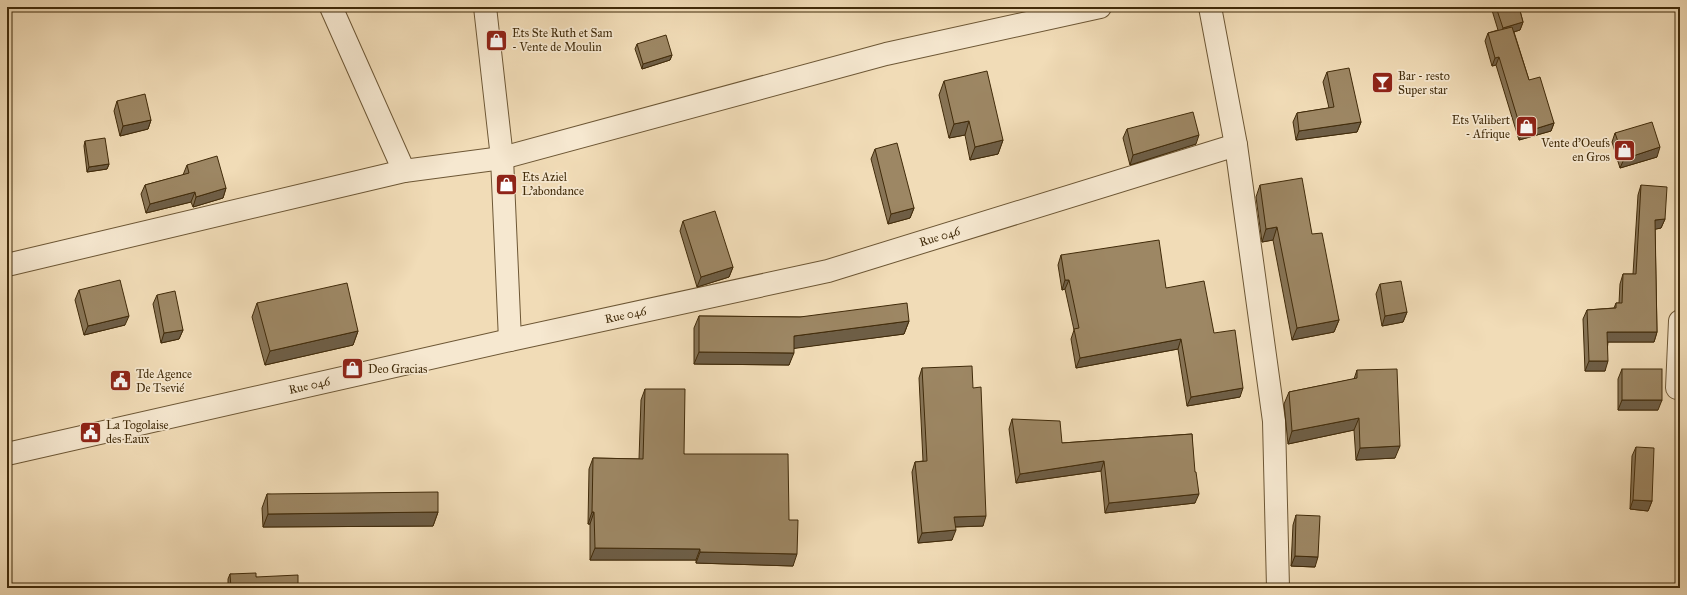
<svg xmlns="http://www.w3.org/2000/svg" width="1687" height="595" font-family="'IM FELL Great Primer',serif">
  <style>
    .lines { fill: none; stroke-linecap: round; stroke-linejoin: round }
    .minor-casing { stroke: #6d5735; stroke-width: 24 }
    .tertiary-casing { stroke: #6d5735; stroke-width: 24 }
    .minor { stroke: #f6e8d0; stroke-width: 22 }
    .tertiary { stroke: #f6e8d0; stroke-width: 22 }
    .wall { fill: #877456; stroke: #412b0a }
    .shaded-wall { fill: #6e5e46; stroke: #412b0a }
    .building { fill: #9d8764; stroke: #412b0a }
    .labels { text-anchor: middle; stroke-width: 3.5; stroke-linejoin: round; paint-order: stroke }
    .poi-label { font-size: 12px; fill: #412b0a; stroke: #f6e8d0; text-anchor: start }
    .street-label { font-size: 12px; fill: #412b0a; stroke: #f6e8d0 }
  </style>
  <rect width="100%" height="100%" fill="#f1dcb7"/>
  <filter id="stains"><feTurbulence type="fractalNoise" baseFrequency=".005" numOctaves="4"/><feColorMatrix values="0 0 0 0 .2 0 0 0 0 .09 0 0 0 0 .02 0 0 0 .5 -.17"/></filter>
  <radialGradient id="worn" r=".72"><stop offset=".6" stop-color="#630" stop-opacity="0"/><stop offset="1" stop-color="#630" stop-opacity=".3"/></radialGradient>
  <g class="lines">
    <defs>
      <g id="minor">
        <path d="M 331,7 L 404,171"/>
        <path d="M 485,7 L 502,158 L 510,340"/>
        <path d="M 7,265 L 404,171 L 502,158 L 886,54 L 1100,7"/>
        <path d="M 1677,388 L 1680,321"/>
        <path id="s1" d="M 7,454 L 510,340 L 828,271 L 1236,145"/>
      </g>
      <path id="tertiary" d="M 1210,7 L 1236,145 L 1274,421 L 1278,588"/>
    </defs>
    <!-- minor casing -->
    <use href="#minor" class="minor-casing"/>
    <!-- tertiary casing -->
    <use href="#tertiary" class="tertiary-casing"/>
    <!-- minor -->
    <use href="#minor" class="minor"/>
    <!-- tertiary -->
    <use href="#tertiary" class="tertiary"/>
  </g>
  <!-- wall -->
  <g class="wall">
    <path d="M 1491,7 L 1519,7 L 1523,22 L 1520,30 L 1514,32 L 1529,80 L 1554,123 L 1551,131 L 1519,140 L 1496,65 L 1492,66 L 1485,41 L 1488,33 L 1498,30 Z"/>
    <path d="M 637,44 L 672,55 L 670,60 L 642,69 L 635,49 Z"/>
    <path d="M 1327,72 L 1361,122 L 1357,132 L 1296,140 L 1293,122 L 1297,113 L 1329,108 L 1323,82 Z"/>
    <path d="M 944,81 L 1003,140 L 998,154 L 970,160 L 965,135 L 949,138 L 939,95 Z"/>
    <path d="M 117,101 L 151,120 L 148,129 L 120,136 L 114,111 Z"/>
    <path d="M 1127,129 L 1196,144 L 1130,165 L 1123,138 Z"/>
    <path d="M 1615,133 L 1657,157 L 1620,168 L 1612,142 Z"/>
    <path d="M 85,141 L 109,164 L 107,169 L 87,172 L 84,146 Z"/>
    <path d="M 875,149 L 914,208 L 910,218 L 888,224 L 871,159 Z"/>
    <path d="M 187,165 L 226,188 L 223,198 L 193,207 L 191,202 L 146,213 L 141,194 L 145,185 L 183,175 Z"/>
    <path d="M 1260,185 L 1312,234 L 1339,320 L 1334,332 L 1292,340 L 1273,240 L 1262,242 L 1256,197 Z"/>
    <path d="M 1641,185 L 1665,219 L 1661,228 L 1655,229 L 1657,332 L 1654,342 L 1608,342 L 1605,371 L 1585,371 L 1583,319 L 1587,310 L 1614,308 L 1616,303 L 1619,303 L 1620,284 L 1623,274 L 1633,274 L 1638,195 Z"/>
    <path d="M 683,221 L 733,267 L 729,277 L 697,287 L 680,231 Z"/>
    <path d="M 1061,255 L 1166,288 L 1214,333 L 1240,397 L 1187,406 L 1178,349 L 1076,368 L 1071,339 L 1074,330 L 1065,289 L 1062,290 L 1058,265 Z"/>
    <path d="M 1380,284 L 1407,312 L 1403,322 L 1382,326 L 1376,294 Z"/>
    <path d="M 79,290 L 125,325 L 84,335 L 75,300 Z"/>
    <path d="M 157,295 L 183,330 L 179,339 L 161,343 L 153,304 Z"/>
    <path d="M 257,303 L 358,331 L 353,345 L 265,365 L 252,317 Z"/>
    <path d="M 699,316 L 800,317 L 909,321 L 904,334 L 794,348 L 789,365 L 694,364 L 694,328 Z"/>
    <path d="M 922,368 L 973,388 L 983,526 L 955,527 L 952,540 L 918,543 L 912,472 L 915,462 L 923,461 L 919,378 Z"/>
    <path d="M 1622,369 L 1658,410 L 1618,410 L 1618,379 Z"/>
    <path d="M 1357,370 L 1395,458 L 1356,460 L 1354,430 L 1288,444 L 1284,404 L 1289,392 L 1354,379 Z"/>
    <path d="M 645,389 L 684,454 L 789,520 L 793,566 L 696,563 L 696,560 L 590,560 L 590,524 L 588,524 L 589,469 L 593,458 L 639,459 L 641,400 Z"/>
    <path d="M 1012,419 L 1062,443 L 1192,434 L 1195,503 L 1105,513 L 1101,471 L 1016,483 L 1009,429 Z"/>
    <path d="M 1636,447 L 1652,501 L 1648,511 L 1630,509 L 1632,456 Z"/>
    <path d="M 267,494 L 438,512 L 433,526 L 263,527 L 262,508 Z"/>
    <path d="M 1296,515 L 1315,567 L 1291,566 L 1293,525 Z"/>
    <path d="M 230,574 L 256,577 L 298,588 L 228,588 L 228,579 Z"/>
  </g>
  <!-- shaded-wall -->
  <g class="shaded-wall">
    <path d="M 1523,22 L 1520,30 L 1500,36 L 1503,28 Z"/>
    <path d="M 672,55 L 670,60 L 642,69 L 643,64 Z"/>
    <path d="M 1499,57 L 1496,65 L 1492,66 L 1495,58 Z"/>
    <path d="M 151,120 L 148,129 L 120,136 L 123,126 Z"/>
    <path d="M 969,121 L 965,135 L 949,138 L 954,124 Z"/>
    <path d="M 1361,122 L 1357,132 L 1296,140 L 1299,131 Z"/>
    <path d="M 1554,123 L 1551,131 L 1519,140 L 1522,133 Z"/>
    <path d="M 1199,135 L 1196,144 L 1130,165 L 1133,155 Z"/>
    <path d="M 1003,140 L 998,154 L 970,160 L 975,147 Z"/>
    <path d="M 1660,147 L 1657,157 L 1620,168 L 1624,159 Z"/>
    <path d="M 109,164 L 107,169 L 87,172 L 89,167 Z"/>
    <path d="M 226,188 L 223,198 L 193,207 L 196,197 Z"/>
    <path d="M 195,192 L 191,202 L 146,213 L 150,204 Z"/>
    <path d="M 914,208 L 910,218 L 888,224 L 891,214 Z"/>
    <path d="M 1665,219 L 1661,228 L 1652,230 L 1655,220 Z"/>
    <path d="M 1277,227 L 1273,240 L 1262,242 L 1266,229 Z"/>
    <path d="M 733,267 L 729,277 L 697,287 L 701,277 Z"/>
    <path d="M 1065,280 L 1069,280 L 1065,289 L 1062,290 Z"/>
    <path d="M 1407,312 L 1403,322 L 1382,326 L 1385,316 Z"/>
    <path d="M 129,316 L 125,325 L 84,335 L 88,326 Z"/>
    <path d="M 1339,320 L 1334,332 L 1292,340 L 1297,328 Z"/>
    <path d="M 909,321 L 904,334 L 790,349 L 794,336 Z"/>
    <path d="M 183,330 L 179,339 L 161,343 L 164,333 Z"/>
    <path d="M 358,331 L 353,345 L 265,365 L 270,351 Z"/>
    <path d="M 1607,332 L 1657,332 L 1654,342 L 1604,342 Z"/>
    <path d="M 1181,339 L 1178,349 L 1076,368 L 1080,358 Z"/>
    <path d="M 699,352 L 794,353 L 789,365 L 694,364 Z"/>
    <path d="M 1589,361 L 1608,361 L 1605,371 L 1585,371 Z"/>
    <path d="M 1243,388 L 1240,397 L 1187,406 L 1191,397 Z"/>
    <path d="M 1622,400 L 1662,400 L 1658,410 L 1618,410 Z"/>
    <path d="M 1359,418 L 1354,430 L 1288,444 L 1292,431 Z"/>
    <path d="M 1400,446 L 1395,458 L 1356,460 L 1360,448 Z"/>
    <path d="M 1104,461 L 1101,471 L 1016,483 L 1020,474 Z"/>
    <path d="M 1199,494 L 1195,503 L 1105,513 L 1109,503 Z"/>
    <path d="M 1633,500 L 1652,501 L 1648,511 L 1630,509 Z"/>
    <path d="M 438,512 L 433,526 L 263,527 L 268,514 Z"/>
    <path d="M 592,512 L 594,512 L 590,524 L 588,524 Z"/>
    <path d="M 986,516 L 983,526 L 951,527 L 954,517 Z"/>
    <path d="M 956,530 L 952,540 L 918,543 L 922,533 Z"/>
    <path d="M 595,548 L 700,549 L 696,560 L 590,560 Z"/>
    <path d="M 700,552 L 797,554 L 793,566 L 696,563 Z"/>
    <path d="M 1295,556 L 1318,557 L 1315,567 L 1291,566 Z"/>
  </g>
  <!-- building -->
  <g class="building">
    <path d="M 1496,7 L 1519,7 L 1523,22 L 1503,28 Z"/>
    <path d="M 1512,27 L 1529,80 L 1540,77 L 1554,123 L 1522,133 L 1499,57 L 1495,58 L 1488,33 Z"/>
    <path d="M 666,35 L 672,55 L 643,64 L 637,44 Z"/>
    <path d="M 1349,68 L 1361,122 L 1299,131 L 1297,113 L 1334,107 L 1327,72 Z"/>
    <path d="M 987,71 L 1003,140 L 975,147 L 969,121 L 954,124 L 944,81 Z"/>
    <path d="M 145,94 L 151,120 L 123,126 L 117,101 Z"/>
    <path d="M 1193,112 L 1199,135 L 1133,155 L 1127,129 Z"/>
    <path d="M 1652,122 L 1660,147 L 1624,159 L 1615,133 Z"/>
    <path d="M 105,138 L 109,164 L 89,167 L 85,141 Z"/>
    <path d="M 897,143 L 914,208 L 891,214 L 875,149 Z"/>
    <path d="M 217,156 L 226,188 L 196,197 L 195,192 L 150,204 L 145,185 L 189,173 L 187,165 Z"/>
    <path d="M 1302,178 L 1312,234 L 1322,233 L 1339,320 L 1297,328 L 1277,227 L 1266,229 L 1260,185 Z"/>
    <path d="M 1641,185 L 1667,187 L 1665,219 L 1655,220 L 1657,332 L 1607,332 L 1608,361 L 1589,361 L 1587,310 L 1616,308 L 1616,303 L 1622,303 L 1623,274 L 1636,274 Z"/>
    <path d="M 715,211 L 733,267 L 701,277 L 683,221 Z"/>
    <path d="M 1159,240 L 1166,288 L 1204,281 L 1214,333 L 1235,330 L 1243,388 L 1191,397 L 1181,339 L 1080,358 L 1074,329 L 1079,328 L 1069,280 L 1065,280 L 1061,255 Z"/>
    <path d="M 120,280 L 129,316 L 88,326 L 79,290 Z"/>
    <path d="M 1401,281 L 1407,312 L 1385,316 L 1380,284 Z"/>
    <path d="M 347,283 L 358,331 L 270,351 L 257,303 Z"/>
    <path d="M 175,291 L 183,330 L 164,333 L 157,295 Z"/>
    <path d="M 907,303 L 909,321 L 794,336 L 794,353 L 699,352 L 699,316 L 800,317 Z"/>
    <path d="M 972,366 L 973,388 L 981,387 L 986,516 L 954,517 L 956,530 L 922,533 L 915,462 L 927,461 L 922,368 Z"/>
    <path d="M 1397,369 L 1400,446 L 1360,448 L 1359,418 L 1292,431 L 1289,392 L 1357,378 L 1357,370 Z"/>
    <rect x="1622" y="369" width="40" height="31"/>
    <path d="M 645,389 L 685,389 L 684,454 L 788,454 L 789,520 L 798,520 L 797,554 L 700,552 L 700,549 L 595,548 L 594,512 L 592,512 L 593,458 L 643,459 Z"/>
    <path d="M 1012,419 L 1060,421 L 1062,443 L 1192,434 L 1195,472 L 1196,472 L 1199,494 L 1109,503 L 1104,461 L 1020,474 Z"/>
    <path d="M 1636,447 L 1654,448 L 1652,501 L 1633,500 Z"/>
    <path d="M 438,492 L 438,512 L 268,514 L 267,494 Z"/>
    <path d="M 1296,515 L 1320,516 L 1318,557 L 1295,556 Z"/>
    <path d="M 256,573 L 256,577 L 298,575 L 298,588 L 231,588 L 230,574 Z"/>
  </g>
  <!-- icons -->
  <defs>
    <symbol id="shop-square" viewBox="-11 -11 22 22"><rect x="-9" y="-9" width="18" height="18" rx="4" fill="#8f2418" stroke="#f6e8d0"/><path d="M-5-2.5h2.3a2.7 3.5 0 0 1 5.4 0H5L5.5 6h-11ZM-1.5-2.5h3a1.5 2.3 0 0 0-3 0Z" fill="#fff"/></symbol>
    <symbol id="bar-square" viewBox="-11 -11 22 22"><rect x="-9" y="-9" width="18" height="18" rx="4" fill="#8f2418" stroke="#f6e8d0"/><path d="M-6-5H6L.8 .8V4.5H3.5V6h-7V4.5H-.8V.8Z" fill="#fff"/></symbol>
    <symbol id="civic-square" viewBox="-11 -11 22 22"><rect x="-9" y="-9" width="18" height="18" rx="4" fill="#8f2418" stroke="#f6e8d0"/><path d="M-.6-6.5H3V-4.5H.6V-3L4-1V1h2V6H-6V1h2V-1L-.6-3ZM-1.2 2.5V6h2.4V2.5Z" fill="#fff"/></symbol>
  </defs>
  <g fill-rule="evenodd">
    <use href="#shop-square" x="484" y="28" width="25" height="25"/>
    <use href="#bar-square" x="1370" y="70" width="25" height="25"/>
    <use href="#shop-square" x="1514" y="114" width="25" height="25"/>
    <use href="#shop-square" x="1612" y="138" width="25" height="25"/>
    <use href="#shop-square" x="494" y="172" width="25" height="25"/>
    <use href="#shop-square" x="340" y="356" width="25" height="25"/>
    <use href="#civic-square" x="108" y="368" width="25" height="25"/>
    <use href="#civic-square" x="78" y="420" width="25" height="25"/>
  </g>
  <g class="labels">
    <!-- poi labels -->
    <g class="poi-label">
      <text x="512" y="37">Ets Ste Ruth et Sam<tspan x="512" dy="14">- Vente de Moulin</tspan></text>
      <text x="1398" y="80">Bar - resto<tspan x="1398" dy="14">Super star</tspan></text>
      <text x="1510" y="124" text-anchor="end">Ets Valibert<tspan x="1510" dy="14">- Afrique</tspan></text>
      <text x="1610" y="147" text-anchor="end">Vente d'Oeufs<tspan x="1610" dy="14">en Gros</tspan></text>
      <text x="522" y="181">Ets Aziel<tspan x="522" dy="14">L'abondance</tspan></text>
      <text x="368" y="373">Deo Gracias</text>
      <text x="136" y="378">Tde Agence<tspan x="136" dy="14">De Tsevié</tspan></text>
      <text x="106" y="429">La Togolaise<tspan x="106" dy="14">des Eaux</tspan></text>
    </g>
    <!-- street labels -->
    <g class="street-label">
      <text dy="4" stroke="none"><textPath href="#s1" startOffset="958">Rue 046</textPath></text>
      <text dy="4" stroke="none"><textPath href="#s1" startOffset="634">Rue 046</textPath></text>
      <text dy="4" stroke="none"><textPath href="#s1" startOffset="310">Rue 046</textPath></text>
    </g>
  </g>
  <!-- margin -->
  <rect width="1687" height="595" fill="none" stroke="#f1dcb7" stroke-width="24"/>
  <rect x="8" y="8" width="1671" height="579" fill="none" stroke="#412b0a" stroke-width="2"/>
  <rect x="12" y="12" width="1663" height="571" fill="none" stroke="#412b0a"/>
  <rect width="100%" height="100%" filter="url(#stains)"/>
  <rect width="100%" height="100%" fill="url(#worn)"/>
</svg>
